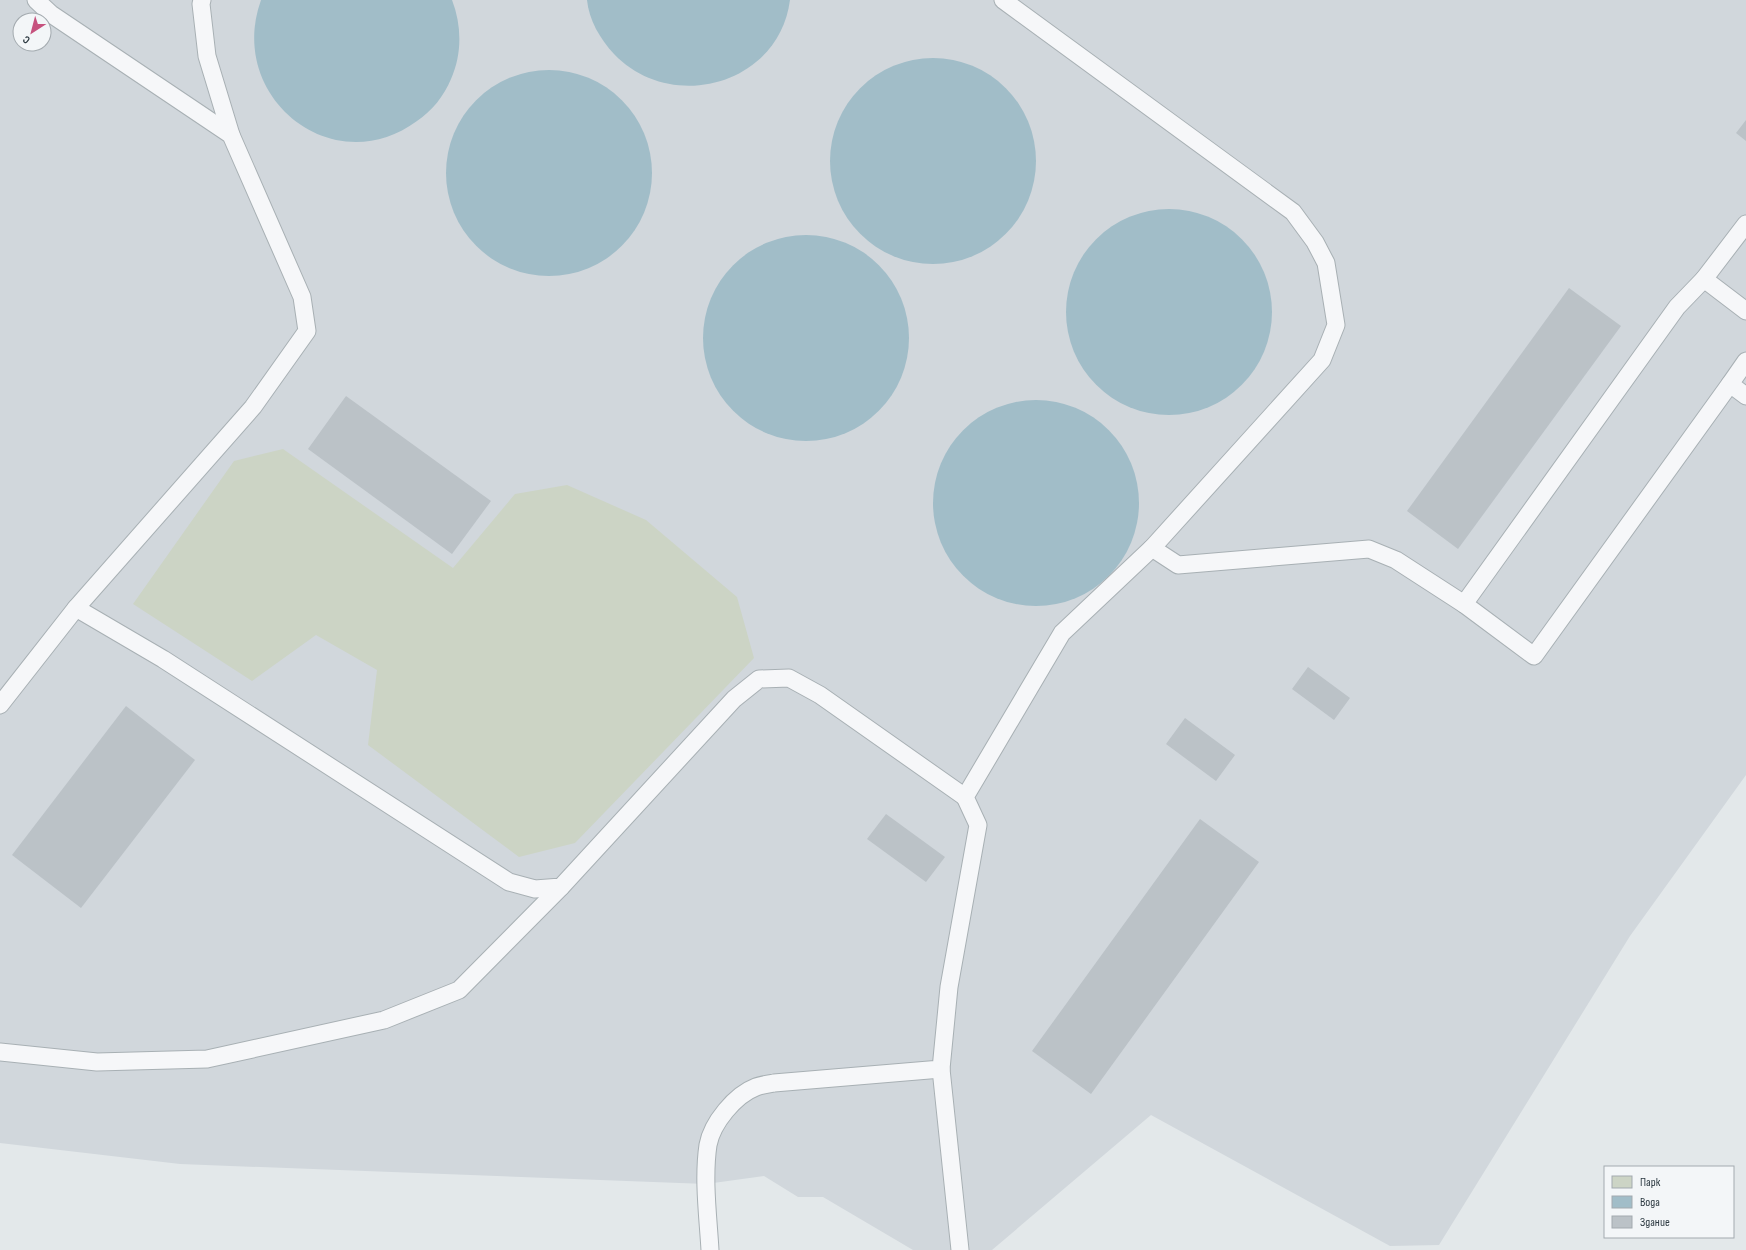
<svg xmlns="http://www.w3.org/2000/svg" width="1746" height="1250" font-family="'Sofia Sans Condensed',sans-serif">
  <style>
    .built { fill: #d1d7dc; fill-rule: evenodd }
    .green { fill: #ccd4c5 }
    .water { fill: #a1bdc8 }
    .building { fill: #bbc2c7 }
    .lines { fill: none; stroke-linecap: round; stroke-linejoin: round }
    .lane-casing { stroke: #a8b0b4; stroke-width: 19 }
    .lane { stroke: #f6f7f9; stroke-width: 17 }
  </style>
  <rect width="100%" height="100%" fill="#e3e8ea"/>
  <!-- built -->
  <path class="built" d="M 0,0 L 1746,0 L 1746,775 L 1630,936 L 1439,1245 L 1390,1246 L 1151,1115 L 992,1250 L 913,1250 L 823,1197 L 798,1197 L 764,1176 L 706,1184 L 180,1164 L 0,1143 ZM 20,20 L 44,20 L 44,44 L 20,44 Z"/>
  <!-- green -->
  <path class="green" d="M 283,449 L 453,568 L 515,494 L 567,485 L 646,520 L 737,597 L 754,658 L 575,843 L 519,857 L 368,745 L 377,670 L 316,635 L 252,681 L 133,604 L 234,461 Z"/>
  <!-- water -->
  <g class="water">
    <path d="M 261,0 L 452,0 C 462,26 462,54 451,79 C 444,96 432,111 417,121 C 333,183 226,97 261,0 Z"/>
    <path d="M 587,0 L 790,0 C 779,85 671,114 614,54 C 600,39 589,20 587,0 Z"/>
    <circle cx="933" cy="161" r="103"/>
    <circle cx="549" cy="173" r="103"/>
    <circle cx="1169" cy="312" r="103"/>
    <circle cx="806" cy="338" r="103"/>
    <circle cx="1036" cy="503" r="103"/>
  </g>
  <!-- building -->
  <g class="building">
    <path d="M 1746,120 L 1746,141 L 1736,133 Z"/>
    <path d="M 1569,288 L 1621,326 L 1458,549 L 1407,511 Z"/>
    <path d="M 346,396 L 491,501 L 452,554 L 308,449 Z"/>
    <path d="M 1308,667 L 1350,698 L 1334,720 L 1292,689 Z"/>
    <path d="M 126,706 L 195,760 L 81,908 L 12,855 Z"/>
    <path d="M 1185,718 L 1235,755 L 1216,781 L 1166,744 Z"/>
    <path d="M 886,814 L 945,857 L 926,882 L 867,839 Z"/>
    <path d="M 1200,819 L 1259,862 L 1091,1094 L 1032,1051 Z"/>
  </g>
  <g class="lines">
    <defs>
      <g id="lane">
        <path d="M 202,0 L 201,4 L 207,56 L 231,135"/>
        <path d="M 1704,279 L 1746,311"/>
        <path d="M 1746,361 L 1730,384 L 1746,396"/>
        <path d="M 1152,548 L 1178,565 L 1369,549 L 1396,560 L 1464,604 L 1677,307 L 1704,279 L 1746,224"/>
        <path d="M 1464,604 L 1534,656 L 1730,384"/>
        <path d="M 76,608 L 163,659 L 509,882 L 535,889 L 561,887 L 734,699 L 759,679 L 789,678 L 820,695 L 965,797"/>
        <path d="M 0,705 L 76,608 L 253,407 L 307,331 L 302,297 L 231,135 L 51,14 L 36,0"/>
        <path d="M 0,1052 L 97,1062 L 207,1059 L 384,1020 L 459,990 L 561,887"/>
        <path d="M 941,1069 L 960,1250"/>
        <path d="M 710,1250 C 708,1216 703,1179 708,1145 C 712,1123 735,1095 756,1087 C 761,1085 768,1084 774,1083 L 941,1069 L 949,987 L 978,825 L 965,797 L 1062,633 L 1152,548 L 1322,360 L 1336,325 L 1326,263 L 1315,242 L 1293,212 L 1003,0"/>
      </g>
    </defs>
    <!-- lane casing -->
    <use href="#lane" class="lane-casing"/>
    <!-- lane -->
    <use href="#lane" class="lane"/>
  </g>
  <!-- legend -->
  <rect x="1604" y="1166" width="130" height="72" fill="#f3f6f8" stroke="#a3aaaf"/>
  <rect x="1612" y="1176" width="20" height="12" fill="#ccd4c5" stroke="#a3aaaf"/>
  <text x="1640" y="1186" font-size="12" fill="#2c3941">Парк</text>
  <rect x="1612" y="1196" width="20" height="12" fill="#a1bdc8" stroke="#a3aaaf"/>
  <text x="1640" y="1206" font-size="12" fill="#2c3941">Вода</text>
  <rect x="1612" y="1216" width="20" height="12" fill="#bbc2c7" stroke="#a3aaaf"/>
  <text x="1640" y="1226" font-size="12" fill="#2c3941">Здание</text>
  <!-- north arrow -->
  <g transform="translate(32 32) rotate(216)"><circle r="19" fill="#f3f6f8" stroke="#a3aaaf"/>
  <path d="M0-3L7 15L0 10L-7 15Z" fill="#c6527e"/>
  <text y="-6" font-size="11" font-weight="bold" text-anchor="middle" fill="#2c3941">С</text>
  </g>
</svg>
